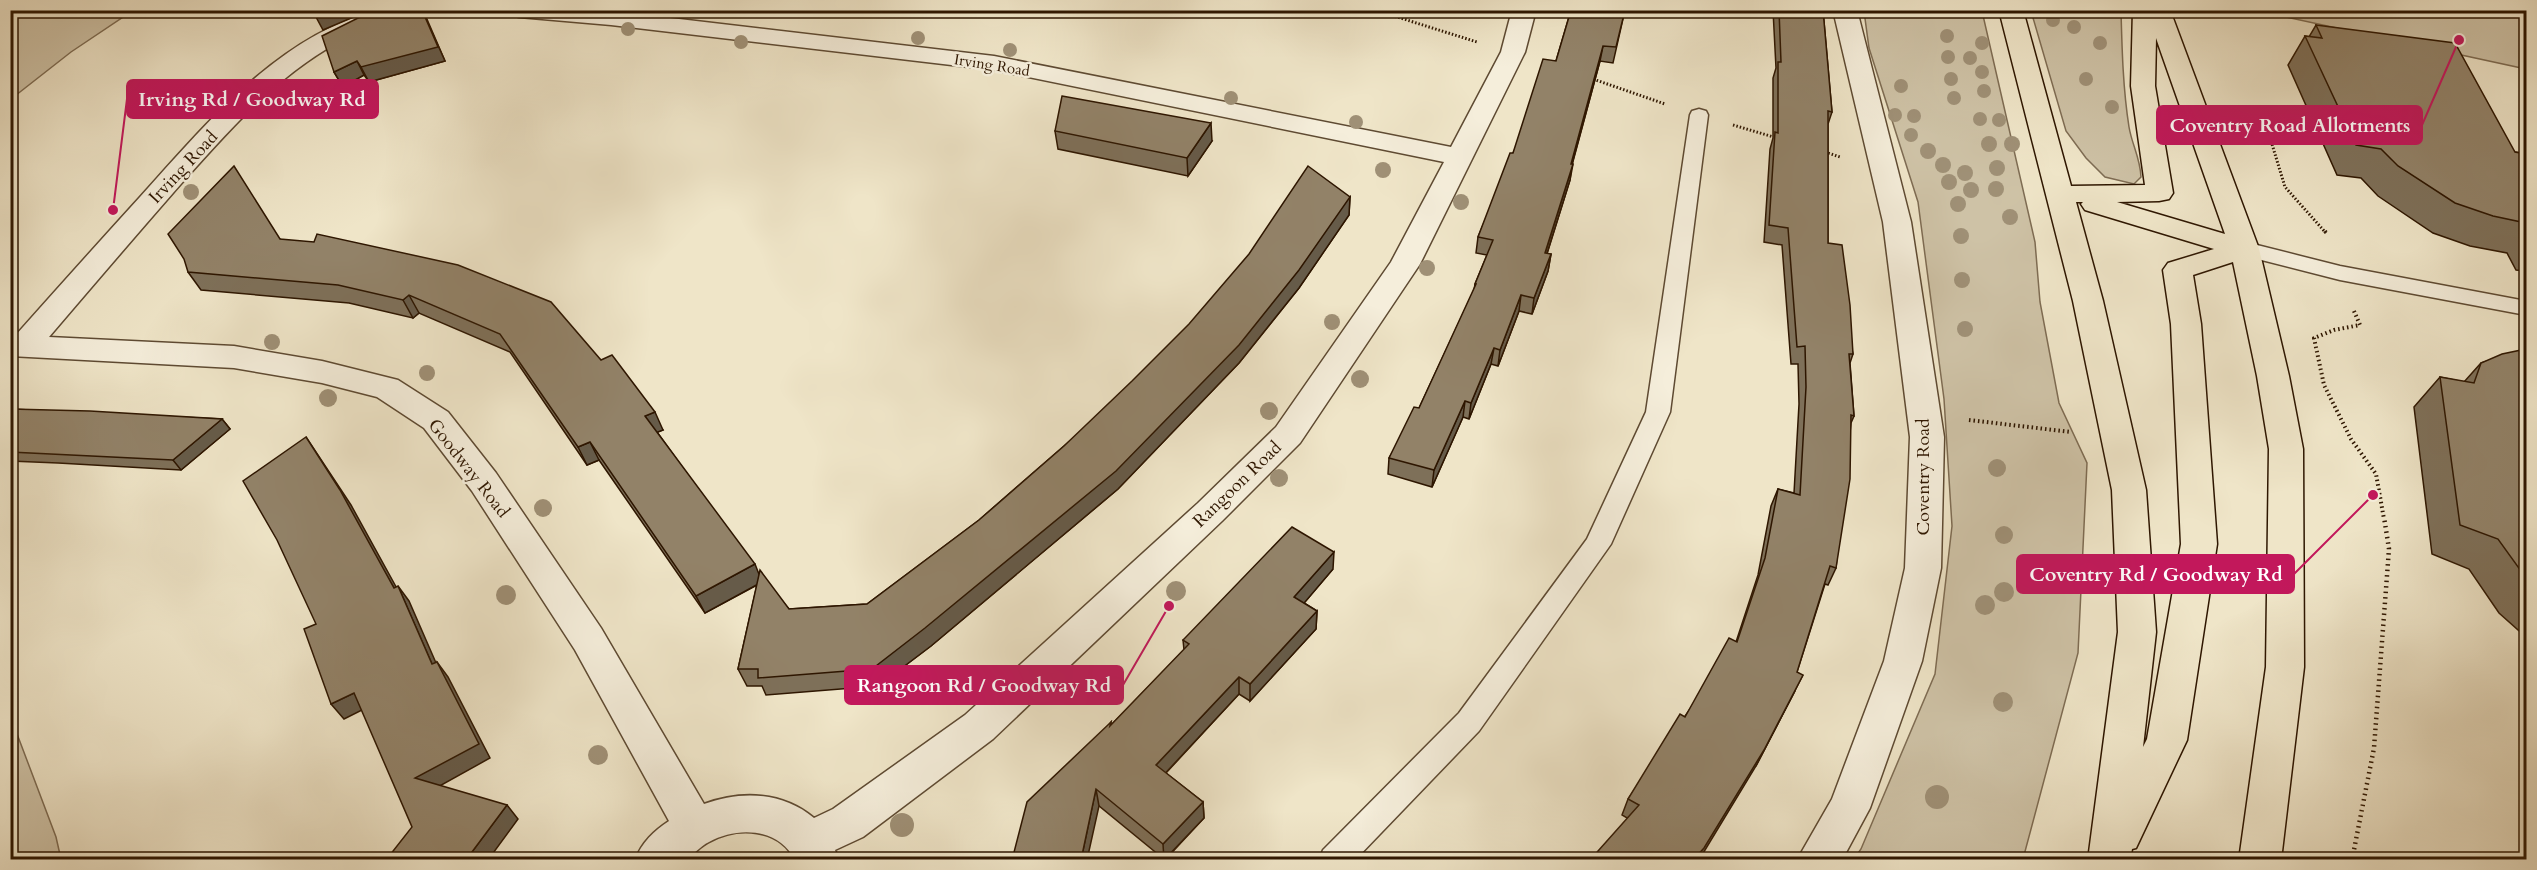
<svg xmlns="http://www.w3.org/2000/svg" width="2537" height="870" font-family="Cardo,serif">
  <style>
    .green { fill: #cec2a6; stroke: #7e6c53; stroke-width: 1.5 }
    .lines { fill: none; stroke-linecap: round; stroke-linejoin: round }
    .lane-casing { stroke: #5e4a32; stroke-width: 3 }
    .street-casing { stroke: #5e4a32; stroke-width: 3 }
    .highway-casing { stroke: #2e1600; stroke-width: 3 }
    .path-far2 { stroke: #2e1600; stroke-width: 3; stroke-dasharray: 1.5 2; stroke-linecap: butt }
    .path-far1 { stroke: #2e1600; stroke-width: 4; stroke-dasharray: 1.5 3; stroke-linecap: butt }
    .path { stroke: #2e1600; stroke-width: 4.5; stroke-dasharray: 1.5 4; stroke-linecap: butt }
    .lane { fill: #f5eedb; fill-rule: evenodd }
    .street { fill: #f5eedb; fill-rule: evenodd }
    .highway { fill: #efe5c8; fill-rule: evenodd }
    .tree { fill: #9f9076 }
    .wall { fill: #7e7059; stroke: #2e1600; stroke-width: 1.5 }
    .shaded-wall { fill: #665b49; stroke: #2e1600; stroke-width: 1.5 }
    .building { fill: #928268; stroke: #2e1600; stroke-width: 1.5 }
    .labels { text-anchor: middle; stroke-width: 5; stroke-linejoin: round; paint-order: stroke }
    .far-street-label { font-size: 15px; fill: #2e1600; stroke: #f5eedb }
    .street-label { font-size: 18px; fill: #2e1600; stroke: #f5eedb }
    .leader { fill: none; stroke: #c2185b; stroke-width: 2 }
    .callout-dot { fill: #c2185b; stroke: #f5eedb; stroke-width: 2 }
    .callout { fill: #c2185b; stroke: #c2185b; stroke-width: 2 }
    .callout-label { font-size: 20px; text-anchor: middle; font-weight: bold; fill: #fff }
  </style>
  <rect width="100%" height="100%" fill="#efe5c8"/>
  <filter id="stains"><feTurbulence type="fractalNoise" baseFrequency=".00333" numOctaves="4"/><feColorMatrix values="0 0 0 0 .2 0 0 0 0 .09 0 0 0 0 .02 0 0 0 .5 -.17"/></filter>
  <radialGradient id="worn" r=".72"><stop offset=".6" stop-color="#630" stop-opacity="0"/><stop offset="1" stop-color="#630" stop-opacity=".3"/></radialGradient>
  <!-- green -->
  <g class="green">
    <path d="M 11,10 L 132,10 L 132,11 L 71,52 L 11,99 Z"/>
    <path d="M 1864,11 L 1982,11 L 2035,242 L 2040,302 L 2059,403 L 2087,463 L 2078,653 L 2023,859 L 1854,859 L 1861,849 L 1935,674 L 1952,526 L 1944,399 L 1918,202 L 1869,48 Z"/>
    <path d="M 2031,11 L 2121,11 C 2122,49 2123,89 2129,127 C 2132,145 2140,157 2141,177 L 2134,184 L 2105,177 L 2086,158 L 2066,131 Z"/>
    <path d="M 2258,11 L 2526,11 L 2526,69 Z"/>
    <path d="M 11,718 L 56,837 L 61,859 L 11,859 Z"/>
  </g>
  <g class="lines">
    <defs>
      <g id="lane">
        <path d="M 1699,109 L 1706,111 L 1708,115 L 1670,412 L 1611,544 L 1479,731 L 1355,860 L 1319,860 L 1323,850 L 1459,713 L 1587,539 L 1646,412 L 1690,115 L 1692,111 Z"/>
        <path d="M 2245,242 L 2340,266 L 2526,301 L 2526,315 L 2340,280 L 2238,254 L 2235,249 L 2238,244 Z"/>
      </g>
      <g id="street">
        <path d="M 377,10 L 416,10 L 413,15 C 387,22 361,30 337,43 C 272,79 222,138 173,193 C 131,241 90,289 49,337 L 234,346 L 322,361 L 398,380 L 448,412 L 496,473 L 601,628 L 704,804 C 742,790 783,792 814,818 L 833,809 L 965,715 L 1198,503 L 1276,427 L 1391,262 L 1444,162 L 994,70 L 611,25 L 519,17 L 511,15 L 508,10 L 611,11 L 994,56 L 1451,147 L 1501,52 L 1512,10 L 1536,10 L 1525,52 L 1420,264 L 1300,443 L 1222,521 L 993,739 L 863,837 L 835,850 L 839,860 L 795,860 C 779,828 738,826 709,842 C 700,846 691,858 682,860 C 667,862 650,860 635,860 C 642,842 654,831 669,821 L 575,650 L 472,491 L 424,428 L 377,397 L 322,383 L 234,368 L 10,356 L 10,336 L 15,336 C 57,289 98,243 140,197 C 207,123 277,37 377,10 Z"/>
        <path d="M 1833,10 L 1857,10 L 1911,222 L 1944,437 L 1941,568 L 1922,661 L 1870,808 L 1842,860 L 1797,860 L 1832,799 L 1884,661 L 1905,568 L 1910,437 L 1883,222 Z"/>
      </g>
      <path id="highway" d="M 1999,10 L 2023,10 L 2071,186 L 2145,185 L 2131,86 L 2133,10 L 2170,10 L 2259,249 L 2289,376 L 2303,449 L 2304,667 L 2281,860 L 2239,860 L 2266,667 L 2269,449 L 2257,376 L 2233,262 L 2193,275 L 2201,324 L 2217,544 L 2187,740 L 2136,848 L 2132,849 L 2130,860 L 2088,860 L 2118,632 L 2112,490 L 2073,301 ZM 2156,38 L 2225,234 L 2117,202 L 2159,201 L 2169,199 L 2173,193 L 2155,86 ZM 2076,202 L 2083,202 L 2081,204 L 2085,210 L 2214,249 L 2168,263 L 2163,270 L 2171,324 L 2181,544 L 2147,739 L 2143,747 L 2156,632 L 2146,490 L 2103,301 Z"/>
    </defs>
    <!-- lane casing -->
    <use href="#lane" class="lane-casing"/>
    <!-- street casing -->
    <use href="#street" class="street-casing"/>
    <!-- highway casing -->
    <use href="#highway" class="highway-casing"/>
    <!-- path-far2 -->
    <g class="path-far2">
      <path d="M 1375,10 L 1477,42"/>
      <path d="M 1590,78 L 1665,104"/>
      <path d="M 1733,125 L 1777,138"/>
      <path d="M 2268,131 L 2285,187 L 2326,233"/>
      <path d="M 1825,152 L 1840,157"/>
    </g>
    <!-- path-far1 -->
    <g class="path-far1">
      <path d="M 2325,231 L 2327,234"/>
      <path d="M 2354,311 L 2360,325 L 2334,330 L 2314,338 L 2324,385 L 2351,439 L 2376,474 L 2384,519"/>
      <path d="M 1969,420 L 2071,432"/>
    </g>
    <!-- path -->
    <path class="path" d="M 2352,860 L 2374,748 L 2389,549 L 2384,517"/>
    <!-- lane -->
    <use href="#lane" class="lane"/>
    <!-- street -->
    <use href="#street" class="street"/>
    <!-- highway -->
    <use href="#highway" class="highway"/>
  </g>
  <!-- trees -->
  <g class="tree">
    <circle cx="2053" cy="20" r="7"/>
    <circle cx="2074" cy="27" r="7"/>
    <circle cx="628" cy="29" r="7"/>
    <circle cx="1947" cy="36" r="7"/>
    <circle cx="918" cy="38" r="7"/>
    <circle cx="741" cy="42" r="7"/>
    <circle cx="1982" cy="43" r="7"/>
    <circle cx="2100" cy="43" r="7"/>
    <circle cx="1010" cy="50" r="7"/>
    <circle cx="1948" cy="57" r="7"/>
    <circle cx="1970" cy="58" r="7"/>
    <circle cx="1982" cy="72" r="7"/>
    <circle cx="1951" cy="79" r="7"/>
    <circle cx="2086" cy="79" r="7"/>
    <circle cx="1901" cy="86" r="7"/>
    <circle cx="1984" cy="91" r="7"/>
    <circle cx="1231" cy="98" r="7"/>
    <circle cx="1954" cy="98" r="7"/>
    <circle cx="2112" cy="107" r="7"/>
    <circle cx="1895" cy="115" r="7"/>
    <circle cx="1914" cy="116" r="7"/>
    <circle cx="1980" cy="119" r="7"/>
    <circle cx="1999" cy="120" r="7"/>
    <circle cx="1356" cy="122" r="7"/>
    <circle cx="1911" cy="135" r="7"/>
    <circle cx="1989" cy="144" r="8"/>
    <circle cx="2012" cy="144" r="8"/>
    <circle cx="1928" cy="151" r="8"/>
    <circle cx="1943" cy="165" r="8"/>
    <circle cx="1997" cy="168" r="8"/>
    <circle cx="1383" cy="170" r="8"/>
    <circle cx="1965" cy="173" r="8"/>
    <circle cx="1949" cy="182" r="8"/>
    <circle cx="1996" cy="189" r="8"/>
    <circle cx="1971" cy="190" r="8"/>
    <circle cx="191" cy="192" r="8"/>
    <circle cx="1461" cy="202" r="8"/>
    <circle cx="1958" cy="204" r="8"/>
    <circle cx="2010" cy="217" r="8"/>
    <circle cx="1961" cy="236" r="8"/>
    <circle cx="1427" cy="268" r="8"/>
    <circle cx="1962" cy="280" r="8"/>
    <circle cx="1332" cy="322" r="8"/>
    <circle cx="1965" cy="329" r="8"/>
    <circle cx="272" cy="342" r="8"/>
    <circle cx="427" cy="373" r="8"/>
    <circle cx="1360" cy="379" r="9"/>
    <circle cx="328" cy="398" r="9"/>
    <circle cx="1269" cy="411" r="9"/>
    <circle cx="1997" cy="468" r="9"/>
    <circle cx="1279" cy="478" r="9"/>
    <circle cx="543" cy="508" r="9"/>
    <circle cx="2004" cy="535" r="9"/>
    <circle cx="1176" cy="591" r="10"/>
    <circle cx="2004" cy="592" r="10"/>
    <circle cx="506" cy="595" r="10"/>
    <circle cx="1985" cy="605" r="10"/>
    <circle cx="2003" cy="702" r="10"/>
    <circle cx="598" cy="755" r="10"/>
    <circle cx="1937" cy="797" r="12"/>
    <circle cx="902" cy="825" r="12"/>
  </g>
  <!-- wall -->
  <g class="wall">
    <path d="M 382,10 L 423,10 L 445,61 L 369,82 L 364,75 L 343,87 L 334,72 Z"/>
    <path d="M 1571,10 L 1625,10 L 1613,63 L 1600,61 L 1572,164 L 1570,180 L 1547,254 L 1551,254 L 1548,271 L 1532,314 L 1519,311 L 1498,366 L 1491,364 L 1469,419 L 1463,417 L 1432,487 L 1388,474 L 1389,458 L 1419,408 L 1474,290 L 1475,284 L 1487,255 L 1476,253 L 1478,237 L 1513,153 L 1556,61 Z"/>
    <path d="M 1773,10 L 1823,10 L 1832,112 L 1828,124 L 1828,243 L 1853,354 L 1850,363 L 1854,416 L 1851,423 L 1836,568 L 1828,585 L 1825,584 L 1797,672 L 1795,691 L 1756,766 L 1627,818 L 1622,815 L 1628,799 L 1736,642 L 1758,575 L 1771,506 L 1778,489 L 1794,493 L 1799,404 L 1798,364 L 1791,364 L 1782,245 L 1764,242 L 1770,149 L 1773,138 L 1773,78 L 1776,68 Z"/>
    <path d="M 2316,25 L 2515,152 L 2526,154 L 2526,271 L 2516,270 L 2507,253 L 2470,246 L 2433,233 L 2378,196 L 2361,178 L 2337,175 L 2288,65 L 2305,36 L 2309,37 Z"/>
    <path d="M 1055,131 L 1212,141 L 1188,176 L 1058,149 Z"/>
    <path d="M 1350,197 L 1349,215 L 1299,288 L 1239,363 L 1118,489 L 931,646 L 878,686 L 766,695 L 762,686 L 747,686 L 738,669 L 757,585 L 705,613 L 599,460 L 587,465 L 510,352 L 419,313 L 413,318 L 349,303 L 201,290 L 188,272 L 280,239 L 601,360 L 663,430 L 657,432 L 759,574 L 789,609 L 867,604 L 979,520 Z"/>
    <path d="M 2526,349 L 2526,637 L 2499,613 L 2469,569 L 2432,554 L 2414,407 L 2440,377 L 2464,382 L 2481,363 Z"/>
    <path d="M 10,409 L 222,419 L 230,429 L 181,470 L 58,463 L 10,461 Z"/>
    <path d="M 1333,569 L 1304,603 L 1317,611 L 1316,629 L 1250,701 L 1239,694 L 1166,773 L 1203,802 L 1204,818 L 1165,860 L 1099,806 L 1012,860 L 1111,722 L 1111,725 L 1184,650 L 1183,640 Z"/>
  </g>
  <!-- shaded-wall -->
  <g class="shaded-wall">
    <path d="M 327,10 L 370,10 L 323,30 L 315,15 Z"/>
    <path d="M 422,10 L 445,61 L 369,82 L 361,67 Z"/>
    <path d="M 1603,46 L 1600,61 L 1568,180 L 1571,164 Z"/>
    <path d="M 357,61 L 364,75 L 343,87 L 334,72 Z"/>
    <path d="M 1211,123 L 1212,141 L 1188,176 L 1187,158 Z"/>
    <path d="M 1573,164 L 1570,180 L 1542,269 L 1545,253 Z"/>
    <path d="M 1350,197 L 1349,215 L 1299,288 L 1239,363 L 1118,489 L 931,646 L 878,686 L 872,669 Z"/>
    <path d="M 1551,254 L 1548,271 L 1532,314 L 1534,298 Z"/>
    <path d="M 409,295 L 419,313 L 413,318 L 403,300 Z"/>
    <path d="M 1521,295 L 1519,311 L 1498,366 L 1500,350 Z"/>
    <path d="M 1494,348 L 1491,364 L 1469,419 L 1471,403 Z"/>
    <path d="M 1465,401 L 1463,417 L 1432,487 L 1434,470 Z"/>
    <path d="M 655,412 L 663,430 L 653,434 L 645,416 Z"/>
    <path d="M 222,419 L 230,429 L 181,470 L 173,460 Z"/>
    <path d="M 306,437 L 351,505 L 405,603 L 394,588 Z"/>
    <path d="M 590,442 L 599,460 L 587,465 L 578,447 Z"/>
    <path d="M 1334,552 L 1333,569 L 1294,615 L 1294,597 Z"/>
    <path d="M 755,564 L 762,582 L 705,613 L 696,596 Z"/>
    <path d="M 398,586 L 409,601 L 443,679 L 432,664 Z"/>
    <path d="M 1317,611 L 1316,629 L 1250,701 L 1250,684 Z"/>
    <path d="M 437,662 L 448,677 L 490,758 L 427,793 L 415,778 Z"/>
    <path d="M 1803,675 L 1756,766 L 1699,860 L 1693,860 Z"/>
    <path d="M 1239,677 L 1239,694 L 1158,781 L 1156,765 Z"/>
    <path d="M 354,693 L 366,708 L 344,719 L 331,704 Z"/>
    <path d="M 1096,789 L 1099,806 L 1087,860 L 1081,860 Z"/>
    <path d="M 1203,802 L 1204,818 L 1164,860 L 1163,844 Z"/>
    <path d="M 507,805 L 518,819 L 488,860 L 466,860 Z"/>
  </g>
  <!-- building -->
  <g class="building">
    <path d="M 313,10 L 327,10 L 315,15 Z"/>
    <path d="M 382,10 L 422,10 L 438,47 L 361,67 L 357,61 L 334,72 L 322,36 L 358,18 Z"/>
    <path d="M 1571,10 L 1625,10 L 1616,47 L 1603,46 L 1571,164 L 1573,164 L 1545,253 L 1551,254 L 1534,298 L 1521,295 L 1500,350 L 1494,348 L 1471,403 L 1465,401 L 1434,470 L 1389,458 L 1414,407 L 1419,408 L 1476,284 L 1475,284 L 1493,240 L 1478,237 L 1510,153 L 1513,153 L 1543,59 L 1556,61 Z"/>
    <path d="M 1779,10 L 1823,10 L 1832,112 L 1828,111 L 1828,243 L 1842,245 L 1850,305 L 1853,354 L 1849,354 L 1854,416 L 1851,415 L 1850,479 L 1836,568 L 1830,566 L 1797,672 L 1803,675 L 1764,750 L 1704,848 L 1693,860 L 1590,860 L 1639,805 L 1628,799 L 1680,714 L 1685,717 L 1729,638 L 1737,642 L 1765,558 L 1778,489 L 1800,495 L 1806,387 L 1805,346 L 1797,347 L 1788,228 L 1769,225 L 1775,132 L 1778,133 L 1778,62 L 1781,62 Z"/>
    <path d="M 2316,25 L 2455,43 L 2515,152 L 2526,154 L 2526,223 L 2493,216 L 2455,203 L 2398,166 L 2381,149 L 2356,145 L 2305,36 L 2322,38 Z"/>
    <path d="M 1062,96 L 1211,123 L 1187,158 L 1055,131 Z"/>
    <path d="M 234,166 L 280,239 L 314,242 L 317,234 L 458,265 L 551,302 L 601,360 L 612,355 L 655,412 L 645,416 L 755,564 L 696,596 L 590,442 L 578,447 L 500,334 L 409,295 L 403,300 L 338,285 L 188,272 L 184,259 L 168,234 Z"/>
    <path d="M 1308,166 L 1350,197 L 1299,270 L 1239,345 L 1116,471 L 925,628 L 872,669 L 758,678 L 758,669 L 738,669 L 760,570 L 789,609 L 867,604 L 979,520 L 1064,446 L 1132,381 L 1189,324 L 1249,254 Z"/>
    <path d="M 2526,349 L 2526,578 L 2498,539 L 2460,525 L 2440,377 L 2474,383 L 2481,363 L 2502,354 Z"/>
    <path d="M 10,409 L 90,411 L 222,419 L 173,460 L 10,452 Z"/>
    <path d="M 306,437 L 340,490 L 394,588 L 398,586 L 432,664 L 437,662 L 479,744 L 415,778 L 507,805 L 466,860 L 386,860 L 412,827 L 354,693 L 331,704 L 304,629 L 316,624 L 277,540 L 243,481 Z"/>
    <path d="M 1292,527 L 1334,552 L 1294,597 L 1317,611 L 1250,684 L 1239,677 L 1156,765 L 1203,802 L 1163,844 L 1096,789 L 1081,860 L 1012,860 L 1027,802 L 1111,722 L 1110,726 L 1189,644 L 1183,640 Z"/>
  </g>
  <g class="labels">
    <!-- far-street labels -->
    <g class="far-street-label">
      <text transform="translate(992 65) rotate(9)" y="5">Irving Road</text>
    </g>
    <!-- street labels -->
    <g class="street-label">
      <text transform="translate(183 167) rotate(-47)" y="6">Irving Road</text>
      <text transform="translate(469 468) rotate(52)" y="6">Goodway Road</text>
      <text transform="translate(1923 477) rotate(-90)" y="6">Coventry Road</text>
      <text transform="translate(1237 484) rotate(-44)" y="6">Rangoon Road</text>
    </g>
  </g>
  <!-- callouts -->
  <path class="leader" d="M113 210L127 99M2459 40L2422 125M2373 495L2294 574M1169 606L1123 685"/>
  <g class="callout-dot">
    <circle cx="113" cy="210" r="6"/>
    <circle cx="2459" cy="40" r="6"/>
    <circle cx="2373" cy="495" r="6"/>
    <circle cx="1169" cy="606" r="6"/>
  </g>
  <g class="callout">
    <rect x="127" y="80" width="251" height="38" rx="6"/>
    <rect x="2157" y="106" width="265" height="38" rx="6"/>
    <rect x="2017" y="555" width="277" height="38" rx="6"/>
    <rect x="845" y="666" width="278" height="38" rx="6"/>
  </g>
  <g class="callout-label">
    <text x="252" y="106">Irving Rd / Goodway Rd</text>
    <text x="2290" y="132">Coventry Road Allotments</text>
    <text x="2156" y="581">Coventry Rd / Goodway Rd</text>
    <text x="984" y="692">Rangoon Rd / Goodway Rd</text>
  </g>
  <!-- margin -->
  <rect width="2537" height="870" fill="none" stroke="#efe5c8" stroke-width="36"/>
  <rect x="12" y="12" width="2513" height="846" fill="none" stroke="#2e1600" stroke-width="3"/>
  <rect x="18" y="18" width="2501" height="834" fill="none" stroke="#2e1600" stroke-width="1.5"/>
  <rect width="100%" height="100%" filter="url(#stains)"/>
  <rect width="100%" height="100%" fill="url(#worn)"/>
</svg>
